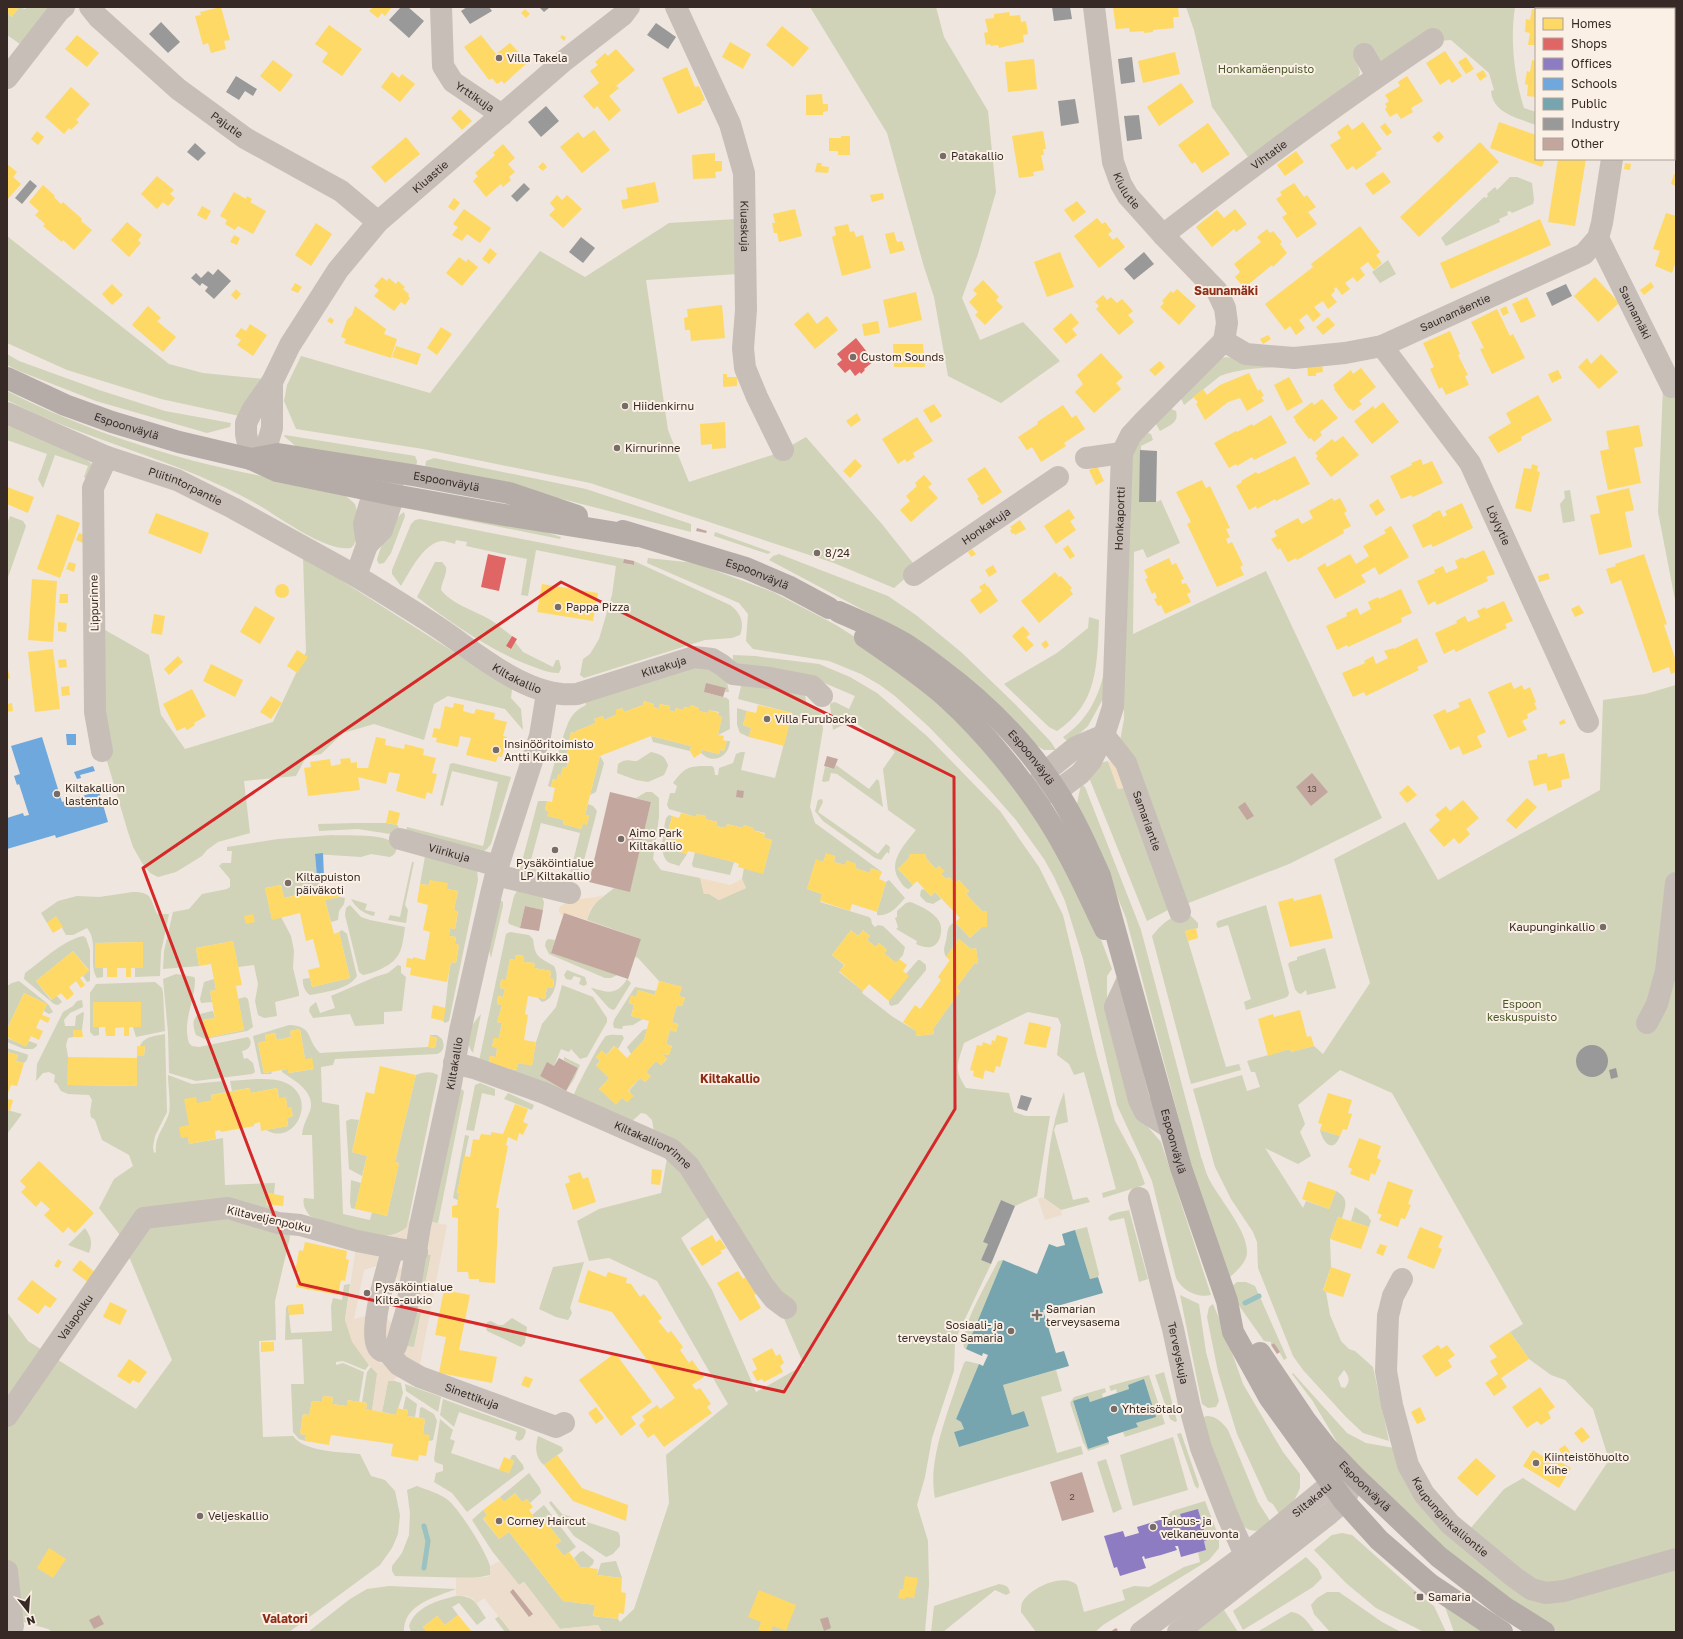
<svg xmlns="http://www.w3.org/2000/svg" width="1683" height="1639" font-family="'Golos Text',sans-serif">
  <style>
    .green { fill: #d0d3b7; fill-rule: evenodd }
    .sand { fill: #f0ddc3 }
    .plaza { fill: #edddcd; fill-rule: evenodd }
    .homes { fill: #ffd966 }
    .shops { fill: #e06666 }
    .offices { fill: #8e7cc3 }
    .schools { fill: #6fa8dc }
    .public { fill: #76a5af }
    .industry { fill: #999 }
    .lines { fill: none; stroke-linecap: round; stroke-linejoin: round }
    .stream { stroke: #99c2c0; stroke-width: 5 }
    .building { fill: #c3a79f }
    .minor { stroke: #c7beb8; stroke-width: 22 }
    .major { stroke: #b5aca8; stroke-width: 22 }
    .marked { fill: none; stroke: #d62828; stroke-width: 3; stroke-linejoin: round }
    .poi-dot { fill: #776c67; stroke: #fbf0e5; stroke-width: 1.5 }
    .labels { text-anchor: middle; stroke-width: 4; stroke-linejoin: round; paint-order: stroke }
    .number-label { font-size: 9px; fill: #5a4944 }
    .poi-label { font-size: 11px; fill: #372a26; stroke: #fbf0e5; text-anchor: start }
    .park-label { font-size: 11px; fill: #495828; stroke: #fbf0e5 }
    .street-label { font-size: 11px; fill: #372a26; stroke: #fbf0e5 }
    .neighbourhood-label { font-size: 12px; font-weight: bold; fill: #8d2d18; stroke: #fbf0e5 }
  </style>
  <rect width="100%" height="100%" fill="#eee6df"/>
  <!-- green -->
  <g class="green">
    <path d="M 19,7 L 25,9 L 27,7 L 57,7 L 20,44 L 7,35 L 7,13 L 12,17 Z"/>
    <path d="M 810,7 L 936,7 L 944,37 L 988,111 L 996,192 L 978,254 L 962,298 L 980,340 L 1023,322 L 1060,361 L 1001,403 L 948,376 L 934,297 L 924,267 L 887,133 Z"/>
    <path d="M 1186,7 L 1515,7 C 1510,40 1514,76 1524,108 L 1536,112 L 1536,125 C 1519,118 1493,114 1491,91 L 1494,90 L 1489,73 L 1451,40 L 1437,41 L 1384,65 L 1371,50 L 1356,60 L 1360,72 L 1358,79 L 1248,157 L 1212,107 L 1194,30 Z"/>
    <path d="M 1510,177 L 1517,177 L 1532,183 L 1534,200 L 1533,204 L 1512,213 L 1510,211 L 1507,212 L 1508,215 L 1499,219 L 1500,222 L 1446,246 L 1441,238 L 1484,197 L 1486,198 L 1488,196 L 1487,194 L 1495,187 L 1497,190 Z"/>
    <path d="M 737,219 L 737,274 L 646,280 L 668,430 L 689,482 L 778,453 L 806,437 L 881,523 L 917,568 L 894,588 L 834,563 L 590,483 L 423,449 L 296,429 L 284,401 L 287,385 L 301,356 L 430,393 L 540,251 L 585,277 L 669,223 Z"/>
    <path d="M 7,236 L 169,364 L 203,373 L 264,379 L 244,417 L 161,399 L 67,370 L 7,343 Z"/>
    <path d="M 1388,260 L 1396,274 L 1380,283 L 1372,272 Z"/>
    <path d="M 7,354 L 19,361 L 99,390 L 165,411 L 231,423 L 230,427 L 207,433 L 96,401 L 19,371 L 7,365 Z"/>
    <path d="M 1226,357 L 1285,367 L 1285,369 L 1284,367 C 1262,368 1241,368 1220,376 L 1184,405 L 1180,396 L 1222,358 Z"/>
    <path d="M 1663,387 L 1676,394 L 1676,605 L 1658,512 Z"/>
    <path d="M 7,391 C 66,421 130,444 194,461 C 242,473 291,482 340,491 L 355,504 L 360,522 L 354,545 L 351,548 C 327,552 283,520 262,507 C 182,460 89,442 7,400 Z"/>
    <path d="M 1169,408 L 1176,411 C 1179,423 1170,425 1160,431 L 1155,422 Z"/>
    <path d="M 7,423 L 83,457 L 92,464 L 86,479 L 84,477 L 88,466 L 55,455 L 43,488 L 38,479 L 47,454 L 7,440 Z"/>
    <path d="M 1148,433 L 1151,434 L 1153,440 L 1141,446 L 1139,502 L 1156,502 L 1161,500 L 1180,543 L 1147,558 L 1143,549 L 1134,552 L 1133,634 L 1266,571 L 1382,818 L 1289,864 L 1186,904 L 1120,741 L 1124,719 L 1124,637 L 1131,449 Z"/>
    <path d="M 285,435 L 415,456 L 417,461 L 416,470 L 299,449 L 284,436 Z"/>
    <path d="M 434,458 L 586,489 L 691,524 L 691,532 L 562,499 L 424,474 L 426,461 Z"/>
    <path d="M 1570,490 L 1575,521 L 1563,523 L 1560,504 L 1565,498 L 1564,491 Z"/>
    <path d="M 423,506 L 523,525 L 561,537 L 560,539 L 420,511 Z"/>
    <path d="M 404,512 L 405,516 L 391,553 L 384,563 L 379,564 L 377,560 C 380,547 392,519 404,512 Z"/>
    <path d="M 10,516 L 23,521 L 26,526 L 7,580 L 7,524 Z"/>
    <path d="M 420,519 L 624,559 L 623,563 L 633,565 L 634,561 L 730,605 C 740,612 745,622 740,635 L 732,638 L 705,640 L 584,678 L 580,675 L 583,659 L 590,654 L 599,639 L 612,595 L 616,566 L 536,550 L 528,596 L 521,595 L 527,559 L 466,546 L 467,542 L 456,540 L 455,544 C 451,543 446,541 442,541 C 424,542 409,573 401,586 L 392,574 L 392,570 L 411,524 L 415,520 Z"/>
    <path d="M 715,532 L 771,552 L 768,554 L 714,536 Z"/>
    <path d="M 779,554 L 888,596 L 916,615 L 961,652 L 1016,705 L 1051,742 L 1056,750 L 1044,750 L 1034,744 L 880,619 L 769,560 L 773,556 Z"/>
    <path d="M 303,556 L 512,689 L 511,698 L 521,709 L 523,730 L 505,709 L 448,696 L 434,704 L 424,740 L 374,724 L 343,733 L 321,754 L 306,757 L 296,776 L 244,781 L 250,833 L 218,842 L 207,850 L 202,856 L 176,872 L 158,877 L 150,873 L 142,863 L 133,847 L 128,832 L 104,751 L 98,626 L 149,655 L 161,715 L 185,749 L 273,722 L 306,652 Z"/>
    <path d="M 648,558 L 695,563 L 773,592 L 836,625 L 896,663 L 951,710 L 1047,829 L 1096,926 L 1112,969 L 1107,976 L 1107,1002 L 1135,1112 L 1161,1142 L 1211,1295 C 1197,1298 1183,1291 1176,1278 L 1152,1181 L 1117,1105 L 1083,959 L 1065,901 L 1054,877 L 1044,859 L 1016,820 L 986,786 L 929,727 L 895,696 L 880,685 L 861,674 L 829,661 L 753,649 L 746,641 L 748,614 L 739,603 L 647,563 Z"/>
    <path d="M 435,562 L 442,562 L 446,567 C 447,575 442,581 441,590 C 452,604 473,610 489,619 C 497,624 504,630 512,636 L 506,646 L 510,649 L 515,642 L 523,652 L 553,667 L 556,660 L 559,660 L 561,668 L 559,673 C 547,673 537,668 526,664 C 486,648 452,623 417,597 Z"/>
    <path d="M 1089,617 L 1099,620 C 1097,665 1098,704 1057,731 L 1049,727 L 1004,684 L 1057,653 L 1088,628 Z"/>
    <path d="M 733,655 L 755,656 L 819,664 L 850,677 L 877,693 L 928,737 L 1000,811 L 1039,867 L 1063,915 L 1097,1056 L 1115,1121 L 1136,1160 L 1145,1184 L 1141,1186 L 1103,1198 L 1102,1193 L 1116,1189 L 1084,1072 L 1074,1075 L 1069,1064 L 1057,1055 L 1061,1025 L 1058,1018 L 1028,1012 L 964,1043 C 958,1063 953,1069 966,1088 L 1009,1093 L 1014,1112 L 1026,1116 L 1050,1116 L 1037,1196 L 1015,1206 L 1001,1200 L 983,1242 L 988,1244 L 981,1260 L 991,1264 L 955,1340 L 954,1371 L 932,1438 L 925,1477 L 917,1505 L 928,1541 L 929,1585 L 925,1632 L 602,1632 L 598,1625 L 560,1629 L 524,1582 L 519,1585 L 492,1551 L 472,1520 L 483,1510 L 487,1515 L 483,1519 L 499,1539 L 509,1532 L 563,1601 L 595,1605 L 593,1616 L 618,1619 L 620,1622 L 634,1609 L 669,1503 L 666,1455 L 728,1404 L 657,1281 L 609,1258 L 589,1261 L 577,1221 L 599,1209 L 661,1193 L 667,1158 L 680,1162 L 713,1214 L 681,1238 L 712,1290 L 756,1392 L 804,1365 L 782,1314 L 791,1306 L 771,1286 L 689,1155 L 658,1137 L 654,1132 L 652,1120 L 646,1114 L 641,1113 L 631,1122 L 577,1100 L 573,1097 C 576,1088 601,1040 606,1036 C 610,1034 617,1035 622,1035 L 624,1038 L 618,1049 L 614,1046 L 606,1055 L 602,1051 L 596,1057 L 600,1061 L 596,1065 L 609,1078 L 599,1089 L 616,1104 L 622,1098 L 627,1102 L 633,1096 L 629,1091 L 640,1078 L 645,1082 L 651,1076 L 646,1072 L 656,1061 L 661,1065 L 667,1059 L 662,1054 L 669,1055 L 672,1046 L 666,1044 L 670,1030 L 676,1032 L 678,1024 L 672,1022 L 677,1005 L 682,1006 L 685,998 L 679,996 L 682,987 L 659,981 L 638,958 L 635,957 L 641,939 L 587,920 C 593,901 600,900 614,888 L 630,891 L 651,802 L 636,798 L 646,792 L 652,792 L 659,798 L 659,817 L 653,859 L 661,870 L 700,878 L 704,894 L 709,894 L 719,900 L 746,888 L 742,879 L 744,868 L 763,873 L 772,840 L 764,838 L 765,833 L 753,830 L 753,828 L 744,825 L 743,828 L 727,824 L 726,828 L 716,826 L 717,822 L 705,819 L 706,816 L 697,814 L 696,817 L 669,809 L 667,805 L 670,793 L 675,793 L 677,786 L 673,783 C 686,765 691,766 712,766 L 714,768 L 715,775 L 718,775 L 719,768 L 733,763 L 736,754 L 741,752 L 745,752 L 741,770 L 775,778 L 792,713 L 738,699 L 742,682 L 763,682 L 804,689 L 807,706 L 820,709 L 823,729 L 810,807 L 815,823 L 882,872 L 871,868 L 870,873 L 855,868 L 856,864 L 847,861 L 845,865 L 834,862 L 835,856 L 826,854 L 823,862 L 816,860 L 807,889 L 822,894 L 820,902 L 869,917 L 871,919 L 872,924 L 875,927 L 878,925 L 883,926 L 905,947 L 903,955 L 896,963 L 884,953 L 887,950 L 879,943 L 876,947 L 867,940 L 870,936 L 863,930 L 858,936 L 851,930 L 832,955 L 844,965 L 839,972 L 863,991 L 862,993 L 893,1017 L 916,1031 L 916,1036 L 934,1034 L 933,1029 L 960,991 L 956,988 L 974,964 L 978,963 L 976,948 L 971,949 L 959,939 L 946,957 C 943,950 944,948 946,941 C 948,933 946,926 955,922 L 970,938 L 982,927 L 987,927 L 986,911 L 982,911 L 966,894 L 969,891 L 959,880 L 955,883 L 949,877 L 946,879 L 941,874 L 944,871 L 939,866 L 936,869 L 926,858 L 926,854 L 909,854 L 909,858 L 898,869 L 913,885 L 909,889 C 904,888 902,884 900,881 C 886,863 905,844 916,830 L 888,810 L 883,769 L 895,752 L 852,720 L 833,730 L 830,705 L 831,703 L 835,702 L 849,709 L 855,696 L 815,679 L 740,668 C 735,664 732,661 733,655 Z"/>
    <path d="M 699,665 L 726,677 L 729,692 L 725,692 L 726,689 L 704,692 L 727,698 L 729,700 L 730,729 L 718,735 L 722,717 L 718,716 L 719,712 L 709,710 L 708,713 L 699,711 L 699,708 L 691,705 L 690,708 L 684,707 L 683,710 L 676,708 L 675,712 L 669,710 L 670,706 L 660,704 L 659,709 L 653,707 L 654,704 L 644,701 L 643,705 L 624,712 L 622,708 L 616,710 L 616,715 L 604,720 L 603,716 L 594,719 L 596,723 L 576,731 L 575,733 L 571,732 L 569,742 L 564,740 L 563,737 C 569,721 570,713 586,705 L 585,699 Z"/>
    <path d="M 1105,668 L 1104,697 L 1088,726 L 1069,743 L 1063,737 C 1088,720 1099,697 1105,668 Z"/>
    <path d="M 1676,685 L 1676,1548 L 1661,1555 L 1557,1586 L 1533,1582 L 1469,1530 L 1504,1489 L 1523,1478 L 1575,1511 L 1609,1460 L 1593,1409 L 1565,1380 L 1551,1375 L 1529,1359 L 1510,1332 L 1523,1324 L 1392,1093 L 1340,1070 L 1298,1105 L 1305,1124 L 1300,1132 L 1311,1156 L 1298,1164 L 1265,1148 L 1303,1208 L 1306,1201 L 1329,1209 L 1336,1191 C 1349,1198 1346,1206 1342,1218 L 1338,1217 L 1330,1239 L 1331,1267 L 1323,1290 L 1326,1292 L 1330,1315 L 1341,1341 L 1349,1349 L 1355,1351 L 1373,1367 L 1389,1441 L 1363,1433 L 1346,1417 L 1303,1370 L 1293,1356 L 1258,1268 L 1257,1242 L 1253,1232 L 1231,1199 L 1215,1167 L 1193,1089 L 1242,1075 L 1247,1091 L 1260,1087 L 1255,1072 L 1251,1072 L 1247,1061 L 1290,1049 L 1291,1052 L 1314,1046 L 1323,1054 L 1370,983 L 1334,859 L 1405,822 L 1438,880 L 1600,790 L 1603,700 L 1645,694 ZM 1344,1370 C 1350,1377 1350,1381 1345,1388 L 1341,1387 L 1338,1378 Z"/>
    <path d="M 737,708 L 747,711 L 743,725 L 751,728 L 749,737 L 740,733 L 737,725 Z"/>
    <path d="M 651,736 L 691,746 L 690,751 L 653,742 Z"/>
    <path d="M 727,741 L 730,741 C 729,757 713,765 701,753 L 702,750 L 719,754 L 720,750 L 724,751 Z"/>
    <path d="M 561,748 L 568,750 L 566,757 L 569,759 L 566,768 L 563,767 L 561,775 L 558,775 L 557,780 L 553,779 L 551,787 L 548,786 L 558,751 Z"/>
    <path d="M 651,752 C 660,754 666,756 668,766 L 664,775 L 648,782 L 636,780 L 617,773 L 618,764 C 626,758 628,761 637,761 Z"/>
    <path d="M 600,756 L 604,763 L 596,792 L 590,795 Z"/>
    <path d="M 1108,761 L 1118,789 L 1129,787 L 1170,909 L 1147,921 L 1088,775 L 1100,763 Z"/>
    <path d="M 453,763 L 511,777 L 491,844 L 487,849 L 482,852 L 405,836 L 407,827 L 483,846 L 498,782 L 452,771 L 443,806 L 440,805 L 450,764 Z"/>
    <path d="M 836,765 L 869,789 L 877,779 L 879,781 L 883,807 L 837,774 L 831,773 L 829,781 L 824,782 L 822,781 L 825,767 L 834,769 Z"/>
    <path d="M 1081,784 L 1085,787 L 1141,930 L 1201,1157 C 1204,1164 1205,1171 1208,1177 C 1218,1198 1247,1229 1247,1252 C 1247,1263 1235,1272 1228,1279 L 1199,1195 L 1126,918 L 1108,873 L 1079,812 L 1077,804 Z"/>
    <path d="M 822,799 L 823,802 L 818,812 L 878,854 L 886,844 L 890,847 L 889,854 L 887,852 L 881,860 L 875,858 L 823,821 L 815,811 L 818,800 Z"/>
    <path d="M 538,801 L 547,801 L 545,810 L 549,811 L 548,816 L 564,820 L 563,824 L 581,829 L 583,824 L 587,824 L 589,816 L 585,815 L 588,804 L 593,806 L 597,811 L 583,864 L 570,882 L 555,880 L 556,874 L 569,878 L 580,833 L 541,823 L 529,867 L 541,871 L 541,873 L 539,875 L 523,872 L 520,869 Z"/>
    <path d="M 669,815 L 672,816 L 664,847 L 687,854 L 679,866 C 677,865 673,864 670,863 C 657,857 664,829 666,818 Z"/>
    <path d="M 357,823 L 386,823 L 397,825 L 399,828 L 397,835 L 358,829 L 319,831 L 318,824 Z"/>
    <path d="M 331,835 C 347,836 384,833 396,844 C 397,851 396,854 390,857 L 371,854 L 361,857 L 315,854 L 317,877 L 324,877 L 325,888 L 284,898 L 281,885 L 265,888 L 272,919 L 281,917 L 291,936 L 294,951 L 293,968 L 299,993 L 299,996 L 275,1002 L 277,1016 L 264,1018 L 258,1015 L 255,1001 L 258,984 L 254,965 L 238,967 L 233,941 L 196,948 L 199,966 L 163,969 L 164,951 L 173,912 L 189,909 L 202,894 L 227,889 L 230,887 L 230,879 L 219,866 L 222,863 L 231,863 L 232,851 L 227,851 L 227,847 L 278,839 Z"/>
    <path d="M 426,851 L 477,870 L 478,880 L 449,1021 L 445,1023 L 443,1021 C 447,1001 447,982 451,962 L 456,963 L 459,945 L 455,944 L 456,937 L 449,936 L 450,928 L 455,929 L 458,912 L 454,910 L 458,891 L 447,889 L 430,880 L 429,885 L 420,884 Z"/>
    <path d="M 695,852 L 734,862 L 730,875 L 693,867 L 692,864 Z"/>
    <path d="M 412,862 L 414,862 L 405,905 L 408,910 L 406,923 L 388,920 L 390,915 L 400,917 Z"/>
    <path d="M 889,880 L 905,898 C 898,906 889,917 877,915 L 877,912 L 886,882 Z"/>
    <path d="M 519,888 L 541,894 L 544,902 L 543,910 L 525,906 L 520,928 L 509,924 L 508,921 L 514,896 Z"/>
    <path d="M 924,889 L 931,896 L 935,892 L 941,899 L 933,904 L 926,902 L 920,896 L 921,890 Z"/>
    <path d="M 133,892 C 152,892 150,898 157,914 L 169,914 L 161,952 L 160,976 L 135,977 L 135,968 L 143,942 L 95,943 L 103,968 L 103,977 L 97,978 C 88,964 99,942 87,928 L 73,935 L 66,935 L 56,917 L 47,923 L 41,913 L 58,901 L 77,896 L 99,897 Z"/>
    <path d="M 339,897 L 345,898 L 344,904 L 339,911 L 338,920 L 331,922 L 325,900 Z"/>
    <path d="M 351,899 L 367,904 L 365,910 L 375,912 L 374,916 C 364,914 356,908 351,899 Z"/>
    <path d="M 500,900 L 503,902 L 503,906 L 491,958 L 487,943 Z"/>
    <path d="M 910,902 C 919,905 936,913 940,923 C 943,931 940,945 931,947 C 926,948 920,946 916,944 L 917,941 L 915,940 L 896,929 L 898,927 L 895,918 L 897,917 L 897,911 L 906,903 Z"/>
    <path d="M 350,905 L 361,917 L 370,920 L 405,927 C 402,948 402,959 381,969 C 375,972 369,974 363,975 L 359,972 L 345,915 L 346,908 Z"/>
    <path d="M 1266,905 L 1289,993 L 1288,996 L 1285,998 L 1246,1010 L 1244,1002 L 1251,999 L 1228,925 L 1218,928 L 1216,924 L 1218,921 Z"/>
    <path d="M 1180,914 L 1191,916 L 1198,923 L 1198,928 L 1185,931 L 1188,941 L 1226,1067 L 1239,1064 L 1241,1070 L 1191,1084 L 1152,936 C 1160,926 1167,919 1180,914 Z"/>
    <path d="M 342,930 L 347,934 L 357,976 C 348,990 325,992 310,995 C 305,992 302,984 303,979 L 310,978 L 312,987 L 350,978 L 339,932 Z"/>
    <path d="M 510,932 L 529,935 L 533,939 C 535,958 539,957 554,966 C 560,976 555,1000 542,1002 L 537,997 L 545,999 L 547,987 L 553,988 L 554,980 L 550,978 L 551,971 L 534,968 L 535,963 L 524,962 L 524,956 L 516,955 L 515,960 L 510,959 L 506,980 L 501,980 L 500,988 L 505,989 L 503,997 L 498,996 L 497,1004 L 502,1005 L 497,1022 L 502,1023 L 499,1038 L 494,1038 L 492,1046 L 497,1048 L 496,1057 L 490,1056 L 488,1065 L 516,1070 L 518,1063 L 532,1065 L 536,1042 L 542,1024 L 556,1007 L 562,985 L 593,997 L 607,1018 L 607,1022 L 587,1057 L 580,1059 L 571,1049 L 569,1052 L 561,1049 L 554,1066 L 547,1063 L 540,1076 L 566,1091 L 578,1068 L 564,1060 L 564,1057 L 580,1065 L 574,1079 L 565,1093 L 555,1092 L 479,1061 L 506,934 Z"/>
    <path d="M 83,936 L 86,938 L 90,950 L 90,981 L 87,982 L 83,976 L 89,970 L 73,951 L 36,981 L 51,1000 L 57,996 L 62,1002 L 58,1005 L 54,1004 L 24,979 L 25,973 C 43,960 62,941 83,936 Z"/>
    <path d="M 548,939 L 555,940 L 551,953 L 617,975 L 611,978 L 605,978 L 549,954 L 545,946 L 546,941 Z"/>
    <path d="M 1325,948 L 1336,988 L 1307,995 L 1306,990 L 1301,994 L 1298,993 L 1295,989 L 1288,964 L 1290,962 L 1297,960 L 1297,957 Z"/>
    <path d="M 918,960 L 920,960 L 926,965 L 926,970 L 898,1004 L 891,1006 L 889,1004 L 889,1001 L 906,974 Z"/>
    <path d="M 398,965 L 401,966 L 401,973 L 406,977 L 402,1011 L 384,1012 L 384,1024 L 355,1026 L 350,1014 L 313,1018 L 309,1011 L 310,1007 L 316,1002 L 320,1013 L 335,1008 L 331,996 L 375,977 L 388,973 Z"/>
    <path d="M 567,970 L 585,977 L 587,984 L 584,986 L 579,984 L 581,978 L 574,976 L 571,980 L 566,979 L 564,975 Z"/>
    <path d="M 176,974 L 194,977 L 195,979 C 195,1002 182,1021 189,1043 L 192,1046 L 199,1047 L 248,1037 C 254,1043 249,1050 242,1051 L 244,1059 L 247,1058 L 253,1063 L 255,1072 L 252,1074 L 196,1081 L 169,1073 L 168,1032 L 163,979 Z"/>
    <path d="M 214,979 L 216,990 L 210,991 L 212,1002 L 201,1003 L 200,999 L 204,982 Z"/>
    <path d="M 627,979 L 631,983 L 615,1009 L 613,1010 L 609,1008 L 591,988 C 594,988 598,990 603,991 C 614,994 622,988 627,979 Z"/>
    <path d="M 19,981 L 48,1004 L 53,1012 L 49,1014 L 44,1011 L 47,1004 L 24,993 L 7,1029 L 7,986 L 12,983 Z"/>
    <path d="M 155,982 L 162,988 L 163,993 L 165,1031 L 136,1037 L 133,1027 L 141,1027 L 141,1002 L 94,1002 L 93,1027 L 99,1027 L 99,1035 L 94,1036 L 90,1032 L 90,993 L 96,984 Z"/>
    <path d="M 635,987 L 656,991 L 655,995 L 638,990 L 636,997 L 631,996 L 629,1003 L 634,1005 L 631,1016 L 643,1019 L 633,1025 L 623,1026 L 622,1029 L 614,1028 L 613,1024 L 614,1020 Z"/>
    <path d="M 245,997 L 248,999 L 253,1027 L 247,1031 L 205,1039 L 196,1035 C 189,1016 197,1014 213,1011 L 215,1018 L 203,1020 L 206,1038 L 244,1030 L 238,999 Z"/>
    <path d="M 82,1000 L 83,1007 L 70,1013 L 64,1020 L 65,1026 L 75,1026 L 76,1016 L 83,1012 L 84,1013 L 82,1030 L 73,1030 L 73,1037 L 68,1038 L 66,1045 L 68,1057 L 68,1085 L 136,1086 L 137,1056 L 144,1056 L 145,1047 L 140,1046 C 144,1036 156,1036 165,1034 L 167,1112 L 155,1136 L 153,1147 L 154,1153 L 156,1152 C 154,1137 165,1127 169,1113 C 171,1103 168,1086 168,1075 L 192,1084 L 224,1081 L 226,1092 L 211,1095 L 212,1100 C 199,1115 185,1122 189,1144 L 223,1138 L 225,1185 L 275,1183 L 274,1194 L 268,1193 L 266,1204 L 288,1221 L 290,1237 L 275,1301 L 276,1340 L 259,1341 L 263,1437 L 293,1436 C 304,1452 341,1452 360,1454 L 371,1476 L 385,1480 L 395,1491 L 400,1515 L 398,1534 L 392,1548 L 380,1565 L 289,1632 L 53,1632 L 48,1629 L 7,1617 L 7,1312 L 28,1341 L 136,1409 L 172,1360 L 120,1235 L 99,1208 L 114,1179 L 133,1166 L 129,1155 L 102,1140 L 95,1120 L 91,1117 L 90,1112 L 92,1100 L 89,1095 L 68,1094 L 61,1091 L 57,1084 L 54,1082 L 55,1075 L 49,1072 L 43,1073 L 36,1081 L 37,1064 L 63,1012 L 73,1006 L 77,1001 Z"/>
    <path d="M 481,1014 L 473,1053 C 462,1039 471,1025 481,1014 Z"/>
    <path d="M 289,1025 C 314,1026 306,1040 320,1053 L 428,1047 L 435,1048 L 437,1038 L 430,1036 L 430,1035 L 437,1035 L 442,1039 C 445,1045 444,1052 437,1054 L 335,1059 L 333,1065 L 321,1067 L 322,1102 L 339,1105 L 343,1214 L 370,1220 L 372,1212 L 387,1216 L 399,1163 L 395,1162 L 416,1075 C 424,1072 430,1071 438,1075 L 407,1227 C 380,1250 338,1227 310,1216 C 306,1211 302,1205 304,1198 L 314,1199 L 312,1135 L 302,1135 C 303,1125 307,1119 310,1111 C 316,1092 295,1081 282,1072 L 282,1070 L 288,1069 L 289,1073 L 314,1069 L 305,1059 L 300,1029 L 290,1031 L 291,1037 L 277,1040 L 275,1033 L 265,1035 L 266,1041 L 258,1043 L 264,1073 L 272,1072 L 271,1074 L 261,1074 L 253,1036 Z"/>
    <path d="M 647,1029 L 644,1040 L 631,1054 L 627,1047 L 643,1030 Z"/>
    <path d="M 7,1038 L 26,1046 L 29,1041 L 37,1044 L 37,1046 L 33,1049 L 24,1049 L 7,1042 Z"/>
    <path d="M 7,1048 L 26,1054 L 28,1055 L 27,1060 L 24,1063 L 16,1061 L 18,1055 L 7,1052 Z"/>
    <path d="M 256,1079 C 264,1079 273,1079 281,1081 C 321,1093 296,1148 266,1130 L 288,1126 L 287,1118 L 293,1116 L 291,1107 L 287,1107 L 286,1098 L 279,1098 L 277,1088 L 251,1093 L 249,1088 L 232,1091 L 230,1081 Z"/>
    <path d="M 480,1083 L 495,1089 L 495,1096 L 482,1093 L 474,1131 L 466,1130 L 475,1085 Z"/>
    <path d="M 457,1088 L 463,1090 L 464,1092 L 438,1223 L 431,1222 Z"/>
    <path d="M 1064,1092 L 1068,1122 L 1056,1125 L 1054,1130 L 1073,1200 L 1087,1197 L 1090,1202 L 1061,1210 L 1044,1198 C 1048,1162 1050,1126 1064,1092 Z"/>
    <path d="M 508,1093 L 534,1105 L 532,1110 L 504,1099 Z"/>
    <path d="M 7,1110 L 22,1114 L 7,1134 Z"/>
    <path d="M 351,1119 L 359,1120 L 352,1152 L 367,1156 L 362,1176 L 349,1169 L 346,1121 Z"/>
    <path d="M 1320,1130 L 1340,1136 C 1333,1154 1323,1143 1320,1130 Z"/>
    <path d="M 465,1135 L 469,1136 L 457,1193 L 459,1194 L 458,1200 L 453,1198 Z"/>
    <path d="M 351,1180 L 361,1183 L 355,1209 L 351,1208 L 350,1202 Z"/>
    <path d="M 1355,1207 L 1368,1216 L 1371,1221 L 1369,1227 L 1351,1221 Z"/>
    <path d="M 1129,1210 L 1148,1279 L 1139,1282 L 1124,1218 L 1110,1221 L 1108,1218 C 1111,1212 1122,1212 1129,1210 Z"/>
    <path d="M 1087,1227 L 1099,1274 L 1098,1277 L 1090,1279 L 1075,1230 Z"/>
    <path d="M 85,1228 C 91,1237 93,1242 89,1253 L 68,1245 Z"/>
    <path d="M 425,1254 L 431,1255 L 424,1291 L 418,1289 Z"/>
    <path d="M 1003,1260 L 966,1349 L 964,1348 C 958,1330 989,1280 998,1261 Z"/>
    <path d="M 584,1262 L 570,1308 L 572,1313 L 568,1320 L 556,1317 L 539,1309 L 553,1267 Z"/>
    <path d="M 1237,1282 L 1246,1282 L 1255,1286 L 1287,1358 L 1284,1360 L 1274,1343 L 1271,1345 L 1271,1342 L 1264,1341 L 1238,1304 L 1231,1287 Z"/>
    <path d="M 350,1284 L 345,1320 L 369,1365 L 365,1370 L 343,1361 L 336,1362 L 336,1365 L 343,1363 L 364,1372 L 359,1402 L 348,1400 L 347,1406 L 332,1404 L 333,1397 L 323,1396 L 322,1402 L 312,1401 L 309,1415 L 303,1414 L 300,1434 L 306,1435 L 305,1441 L 299,1439 L 293,1432 L 291,1384 L 304,1384 L 302,1339 L 285,1340 L 286,1308 L 288,1305 L 291,1333 L 332,1331 L 331,1306 L 333,1298 L 342,1300 L 344,1285 Z"/>
    <path d="M 1180,1295 L 1199,1304 L 1206,1352 L 1219,1401 L 1216,1407 L 1208,1408 L 1202,1404 Z"/>
    <path d="M 1213,1304 L 1224,1330 L 1243,1384 L 1283,1452 L 1300,1474 L 1300,1488 L 1295,1499 L 1281,1517 L 1273,1504 L 1268,1501 L 1237,1434 L 1218,1372 L 1207,1317 L 1209,1307 Z"/>
    <path d="M 413,1312 L 421,1313 L 414,1348 L 406,1346 Z"/>
    <path d="M 512,1318 L 527,1327 L 525,1343 L 521,1347 L 487,1331 L 486,1327 L 487,1322 L 491,1321 L 498,1325 L 503,1325 Z"/>
    <path d="M 966,1361 L 979,1364 L 956,1419 L 961,1422 L 964,1429 L 954,1432 L 959,1447 L 1029,1426 L 1024,1411 L 1012,1415 L 1003,1385 L 1056,1370 L 1062,1391 L 1041,1397 L 1057,1453 L 1081,1446 L 1083,1454 L 935,1498 C 927,1460 949,1411 960,1374 L 964,1363 Z"/>
    <path d="M 371,1367 L 377,1373 L 377,1377 L 372,1411 L 366,1409 L 367,1403 L 362,1402 L 367,1372 Z"/>
    <path d="M 1164,1372 L 1177,1421 L 1175,1422 L 1170,1419 L 1155,1375 Z"/>
    <path d="M 1293,1373 L 1347,1433 L 1366,1443 L 1394,1448 L 1515,1587 L 1676,1567 L 1676,1632 L 1558,1632 L 1505,1599 L 1466,1572 L 1343,1452 L 1312,1400 L 1292,1374 Z"/>
    <path d="M 1149,1375 L 1165,1424 L 1125,1437 L 1123,1432 L 1137,1427 L 1136,1423 L 1155,1417 L 1144,1380 L 1128,1385 L 1129,1389 L 1117,1393 L 1116,1389 L 1111,1391 L 1109,1386 Z"/>
    <path d="M 392,1380 L 401,1383 L 403,1393 L 396,1415 L 382,1412 L 388,1381 Z"/>
    <path d="M 405,1384 L 441,1397 L 438,1412 L 406,1391 Z"/>
    <path d="M 1105,1388 L 1106,1392 L 1102,1394 L 1103,1398 L 1090,1402 L 1088,1396 L 1073,1402 L 1088,1449 L 1109,1442 L 1109,1444 L 1088,1451 L 1083,1442 L 1070,1403 L 1074,1397 Z"/>
    <path d="M 406,1396 L 417,1404 L 415,1417 L 407,1416 L 408,1410 L 403,1409 Z"/>
    <path d="M 443,1399 L 525,1429 L 526,1432 L 523,1439 L 519,1441 L 515,1439 L 517,1432 L 459,1412 L 454,1427 L 440,1415 Z"/>
    <path d="M 422,1407 L 434,1414 L 437,1421 L 433,1440 L 430,1441 L 423,1434 L 425,1419 L 419,1418 L 420,1408 Z"/>
    <path d="M 1206,1416 C 1216,1416 1222,1422 1228,1430 L 1258,1502 L 1272,1524 C 1265,1529 1255,1534 1246,1528 C 1232,1519 1209,1438 1202,1419 Z"/>
    <path d="M 440,1419 L 453,1430 L 450,1439 L 455,1441 L 451,1453 L 509,1473 L 514,1461 L 510,1459 L 512,1455 L 515,1455 L 523,1465 L 524,1469 L 467,1512 L 452,1493 L 434,1482 L 436,1473 L 443,1471 L 443,1465 L 435,1462 L 434,1459 Z"/>
    <path d="M 1181,1433 L 1199,1485 L 1198,1489 L 1195,1486 L 1177,1434 Z"/>
    <path d="M 538,1436 L 562,1447 L 563,1451 L 544,1465 C 535,1458 535,1447 538,1436 Z"/>
    <path d="M 1173,1437 L 1188,1490 L 1133,1506 L 1120,1455 Z"/>
    <path d="M 1106,1459 L 1122,1509 L 1113,1513 L 1097,1462 Z"/>
    <path d="M 529,1473 L 540,1488 L 541,1493 L 530,1503 L 527,1499 L 522,1502 L 515,1493 L 504,1502 L 500,1497 Z"/>
    <path d="M 417,1486 C 427,1490 439,1493 448,1500 C 460,1510 485,1550 490,1566 C 490,1569 490,1572 490,1575 L 475,1578 L 395,1576 L 392,1571 L 392,1566 L 402,1553 L 409,1535 L 410,1513 L 407,1490 Z"/>
    <path d="M 551,1501 L 562,1514 L 618,1532 L 620,1536 L 620,1546 L 613,1554 L 606,1557 L 574,1536 L 549,1503 Z"/>
    <path d="M 1205,1501 L 1217,1532 L 1206,1535 L 1198,1509 L 1182,1520 L 1168,1524 L 1166,1517 L 1172,1511 Z"/>
    <path d="M 544,1505 L 576,1547 L 564,1556 L 555,1545 L 561,1541 L 542,1517 L 537,1521 L 532,1515 Z"/>
    <path d="M 1342,1533 L 1352,1535 L 1415,1591 L 1413,1593 L 1420,1600 L 1423,1598 L 1434,1606 L 1446,1632 L 1424,1632 L 1376,1608 L 1346,1583 L 1314,1550 L 1332,1535 Z"/>
    <path d="M 1219,1535 L 1219,1548 L 1209,1560 L 1103,1625 L 1095,1632 L 1036,1632 L 1021,1612 C 1021,1609 1021,1606 1022,1603 C 1029,1588 1064,1572 1077,1585 L 1084,1612 L 1125,1600 L 1122,1590 L 1134,1586 L 1149,1587 L 1184,1567 L 1200,1562 L 1198,1552 L 1206,1550 L 1204,1541 Z"/>
    <path d="M 583,1551 L 594,1560 L 593,1564 L 589,1568 L 580,1567 L 574,1558 L 580,1552 Z"/>
    <path d="M 1306,1557 L 1318,1569 L 1322,1578 L 1313,1587 L 1243,1630 L 1233,1611 Z"/>
    <path d="M 616,1561 L 622,1578 L 597,1575 L 601,1563 Z"/>
    <path d="M 999,1584 C 1005,1585 1009,1586 1010,1593 L 1006,1595 L 995,1590 L 943,1632 L 931,1632 L 934,1606 Z"/>
    <path d="M 389,1586 L 456,1589 C 436,1597 403,1604 404,1632 L 308,1632 L 350,1599 L 367,1589 Z"/>
    <path d="M 1327,1592 L 1339,1592 L 1382,1622 L 1401,1632 L 1330,1632 L 1314,1614 L 1311,1605 L 1317,1598 Z"/>
    <path d="M 456,1596 C 476,1596 476,1604 486,1618 L 477,1625 L 459,1603 L 452,1607 L 458,1615 L 445,1625 L 437,1616 L 423,1627 L 427,1632 L 411,1632 L 409,1626 C 415,1607 438,1600 456,1596 Z"/>
    <path d="M 1445,1607 L 1488,1632 L 1454,1632 Z"/>
    <path d="M 1224,1610 L 1238,1632 L 1193,1632 Z"/>
    <path d="M 1291,1612 C 1303,1613 1308,1623 1315,1632 L 1257,1632 Z"/>
    <path d="M 499,1616 L 511,1632 L 505,1632 L 495,1619 Z"/>
  </g>
  <!-- sand -->
  <g class="sand">
    <path d="M 1108,761 L 1116,763 L 1129,787 L 1118,789 Z"/>
    <path d="M 700,878 L 730,885 L 742,879 L 746,888 L 719,900 L 709,894 L 704,894 Z"/>
    <path d="M 603,895 L 590,909 L 587,920 L 564,913 L 563,916 L 559,912 L 559,908 C 574,894 584,902 603,895 Z"/>
  </g>
  <!-- plaza -->
  <g class="plaza">
    <path d="M 1042,1197 L 1061,1210 L 1062,1215 L 1045,1220 L 1038,1199 Z"/>
    <path d="M 408,1220 L 415,1221 L 412,1237 L 379,1265 L 364,1270 L 354,1319 L 370,1315 L 370,1353 L 377,1361 L 383,1364 L 387,1365 L 406,1346 L 414,1347 L 421,1313 L 413,1312 L 418,1289 L 424,1290 L 431,1255 L 425,1254 L 431,1222 L 447,1225 L 420,1364 L 394,1379 L 394,1381 L 388,1381 L 382,1412 L 372,1411 L 377,1373 L 368,1364 L 352,1342 L 345,1320 L 356,1247 L 375,1237 L 398,1234 L 407,1227 Z"/>
    <path d="M 397,1268 L 403,1268 L 409,1272 L 410,1275 L 407,1284 L 404,1287 L 403,1287 L 395,1275 L 387,1317 L 394,1328 L 391,1336 L 385,1337 L 381,1333 L 393,1272 Z"/>
    <path d="M 500,1561 L 519,1585 L 524,1582 L 560,1629 L 598,1625 L 602,1632 L 511,1632 L 484,1598 L 476,1604 L 473,1599 L 467,1596 L 456,1596 L 456,1578 L 487,1577 L 490,1575 L 490,1566 ZM 513,1590 L 529,1617 L 510,1593 Z"/>
  </g>
  <!-- homes -->
  <g class="homes">
    <path d="M 7,7 L 19,7 L 12,17 L 7,13 Z"/>
    <path d="M 221,7 L 230,40 L 224,41 L 226,49 L 211,53 L 208,43 L 203,45 L 195,16 L 201,15 L 200,12 Z"/>
    <path d="M 373,7 L 392,7 L 385,16 L 382,13 L 378,18 L 369,11 Z"/>
    <path d="M 1113,7 L 1178,7 L 1179,17 L 1173,17 L 1174,28 L 1153,30 L 1153,32 L 1144,33 L 1144,31 L 1130,32 L 1129,28 L 1116,29 Z"/>
    <rect x="1587" y="7" width="22" height="2"/>
    <path d="M 525,9 L 530,14 L 526,18 L 521,13 Z"/>
    <path d="M 1532,9 L 1536,10 L 1536,45 L 1528,45 L 1530,33 L 1525,32 L 1526,19 L 1530,20 Z"/>
    <path d="M 1009,12 L 1010,16 L 1020,15 L 1021,22 L 1026,21 L 1028,34 L 1023,35 L 1024,42 L 999,48 L 998,45 L 991,46 L 990,44 L 986,45 L 984,33 L 988,32 L 985,19 L 994,18 L 994,14 Z"/>
    <path d="M 329,25 L 362,49 L 342,76 L 322,62 L 328,53 L 315,44 Z"/>
    <path d="M 782,26 L 809,48 L 793,67 L 766,45 Z"/>
    <path d="M 77,35 L 99,53 L 87,67 L 65,49 Z"/>
    <path d="M 481,35 L 496,54 L 510,43 L 528,62 L 504,84 L 502,81 L 497,84 L 492,78 L 489,80 L 464,47 Z"/>
    <path d="M 563,35 L 566,38 L 564,41 L 560,37 Z"/>
    <path d="M 730,42 L 751,54 L 743,69 L 722,57 Z"/>
    <path d="M 616,49 L 635,70 L 616,86 L 619,88 L 609,96 L 621,110 L 609,121 L 597,106 L 594,109 L 583,96 L 599,83 L 590,71 L 598,65 L 595,62 L 605,53 L 608,56 Z"/>
    <path d="M 1445,51 L 1462,76 L 1452,83 L 1449,79 L 1440,85 L 1426,63 Z"/>
    <path d="M 1175,52 L 1180,74 L 1143,83 L 1138,61 Z"/>
    <path d="M 1466,57 L 1474,69 L 1466,74 L 1458,62 Z"/>
    <path d="M 1034,59 L 1037,89 L 1008,92 L 1005,62 Z"/>
    <path d="M 273,60 L 293,75 L 280,92 L 260,76 Z"/>
    <path d="M 1532,60 L 1536,61 L 1536,97 L 1527,96 L 1528,85 L 1525,84 L 1527,71 L 1530,72 Z"/>
    <path d="M 687,67 L 695,87 L 699,86 L 705,100 L 701,102 L 702,104 L 678,114 L 662,78 Z"/>
    <path d="M 1483,70 L 1487,76 L 1480,81 L 1476,74 Z"/>
    <path d="M 392,72 L 399,78 L 402,74 L 415,84 L 400,102 L 381,87 Z"/>
    <path d="M 1407,76 L 1423,101 L 1411,108 L 1413,112 L 1401,119 L 1397,113 L 1390,117 L 1385,109 L 1387,107 L 1385,104 L 1389,101 L 1385,95 L 1400,86 L 1398,82 Z"/>
    <path d="M 1181,83 L 1194,102 L 1159,126 L 1147,107 Z"/>
    <path d="M 71,87 L 90,104 L 76,120 L 79,122 L 71,130 L 69,128 L 64,134 L 45,117 Z"/>
    <path d="M 822,94 L 823,104 L 828,104 L 828,111 L 823,112 L 823,115 L 806,115 L 806,95 Z"/>
    <path d="M 460,109 L 472,121 L 462,130 L 451,118 Z"/>
    <path d="M 1363,122 L 1382,149 L 1375,153 L 1377,155 L 1356,170 L 1353,166 L 1347,170 L 1330,145 L 1341,138 L 1337,132 L 1348,124 L 1352,130 Z"/>
    <path d="M 1499,122 L 1536,135 L 1536,159 L 1545,159 L 1542,167 L 1490,148 Z"/>
    <path d="M 1208,123 L 1230,154 L 1202,173 L 1195,162 L 1192,164 L 1178,145 Z"/>
    <path d="M 1385,123 L 1392,132 L 1387,136 L 1380,127 Z"/>
    <path d="M 594,130 L 610,150 L 582,173 L 560,147 L 578,132 L 583,138 Z"/>
    <path d="M 37,131 L 44,137 L 38,145 L 31,139 Z"/>
    <path d="M 1043,131 L 1046,149 L 1043,149 L 1044,155 L 1041,155 L 1044,170 L 1033,172 L 1034,176 L 1019,178 L 1012,136 Z"/>
    <path d="M 1439,131 L 1444,137 L 1438,143 L 1432,137 Z"/>
    <path d="M 841,136 L 850,136 L 850,155 L 838,155 L 838,151 L 829,151 L 829,138 L 841,138 Z"/>
    <path d="M 406,137 L 420,154 L 385,183 L 371,167 Z"/>
    <path d="M 1480,142 L 1499,162 L 1419,237 L 1400,217 Z"/>
    <path d="M 503,144 L 515,158 L 508,164 L 515,172 L 509,177 L 511,180 L 503,187 L 501,184 L 486,197 L 473,181 L 478,176 L 475,173 L 495,155 L 493,153 Z"/>
    <path d="M 1296,151 L 1304,162 L 1285,176 L 1277,165 Z"/>
    <path d="M 715,153 L 715,161 L 722,161 L 722,171 L 715,172 L 716,178 L 693,179 L 692,155 Z"/>
    <path d="M 1558,159 L 1586,159 L 1575,226 L 1548,222 Z"/>
    <path d="M 543,162 L 547,167 L 543,171 L 538,167 Z"/>
    <path d="M 817,163 L 822,163 L 821,166 L 829,167 L 828,173 L 815,172 Z"/>
    <path d="M 1625,163 L 1631,164 L 1630,170 L 1624,169 Z"/>
    <path d="M 7,164 L 17,172 L 13,177 L 21,184 L 7,200 Z"/>
    <path d="M 1383,172 L 1391,182 L 1373,195 L 1365,184 Z"/>
    <path d="M 1674,174 L 1676,175 L 1676,186 L 1671,184 Z"/>
    <path d="M 157,176 L 174,190 L 170,194 L 175,198 L 168,206 L 163,202 L 157,209 L 141,194 Z"/>
    <path d="M 655,182 L 659,202 L 623,209 L 621,200 L 628,199 L 626,188 Z"/>
    <path d="M 1294,183 L 1304,197 L 1307,195 L 1316,207 L 1308,212 L 1317,224 L 1297,238 L 1282,217 L 1287,214 L 1276,199 L 1282,195 L 1280,192 Z"/>
    <path d="M 43,185 L 55,196 L 54,197 L 61,204 L 63,202 L 82,219 L 81,221 L 92,230 L 74,250 L 63,240 L 62,242 L 43,226 L 45,224 L 35,215 L 39,211 L 29,202 Z"/>
    <path d="M 234,192 L 246,199 L 247,196 L 252,199 L 250,202 L 266,211 L 253,234 L 238,226 L 235,230 L 225,224 L 227,220 L 220,216 Z"/>
    <path d="M 883,193 L 884,199 L 872,202 L 870,195 Z"/>
    <path d="M 557,195 L 562,200 L 567,195 L 582,209 L 563,228 L 549,215 L 555,209 L 550,203 Z"/>
    <path d="M 454,198 L 460,203 L 454,211 L 448,207 Z"/>
    <path d="M 1077,201 L 1086,212 L 1073,222 L 1064,210 Z"/>
    <path d="M 202,206 L 211,211 L 206,220 L 197,215 Z"/>
    <path d="M 464,209 L 491,228 L 480,243 L 467,234 L 462,241 L 452,235 L 458,227 L 453,224 Z"/>
    <path d="M 795,209 L 802,236 L 779,242 L 777,233 L 774,233 L 772,223 L 775,223 L 773,214 Z"/>
    <path d="M 1235,209 L 1247,224 L 1236,232 L 1234,229 L 1212,247 L 1196,227 L 1217,210 L 1224,218 Z"/>
    <path d="M 1666,213 L 1676,216 L 1676,261 L 1672,273 L 1655,266 L 1660,251 L 1653,249 Z"/>
    <path d="M 1097,218 L 1102,224 L 1105,222 L 1112,231 L 1108,234 L 1113,240 L 1117,237 L 1125,247 L 1099,268 L 1074,236 Z"/>
    <path d="M 1540,219 L 1551,245 L 1451,289 L 1440,263 Z"/>
    <path d="M 127,222 L 142,235 L 138,240 L 141,243 L 129,257 L 111,240 Z"/>
    <path d="M 316,223 L 332,234 L 311,266 L 295,255 Z"/>
    <path d="M 848,224 L 850,232 L 854,231 L 856,237 L 863,235 L 871,268 L 842,276 L 832,237 L 836,235 L 834,227 Z"/>
    <path d="M 1360,226 L 1380,252 L 1376,255 L 1382,263 L 1374,270 L 1368,262 L 1360,268 L 1365,275 L 1357,282 L 1353,277 L 1345,283 L 1350,289 L 1342,295 L 1336,287 L 1334,289 L 1335,291 L 1331,295 L 1337,302 L 1328,309 L 1323,301 L 1314,307 L 1321,315 L 1313,322 L 1307,314 L 1299,320 L 1305,328 L 1296,335 L 1290,326 L 1285,330 L 1265,304 L 1313,267 L 1311,264 Z"/>
    <path d="M 1267,229 L 1270,233 L 1273,231 L 1282,242 L 1280,244 L 1287,253 L 1273,267 L 1272,265 L 1244,288 L 1235,277 L 1240,272 L 1234,264 L 1261,242 L 1257,237 Z"/>
    <path d="M 894,232 L 897,242 L 902,241 L 905,250 L 890,254 L 885,234 Z"/>
    <path d="M 234,235 L 240,238 L 237,245 L 230,242 Z"/>
    <path d="M 490,248 L 497,254 L 489,264 L 482,259 Z"/>
    <path d="M 1060,252 L 1074,287 L 1047,297 L 1034,262 Z"/>
    <path d="M 459,257 L 466,262 L 468,259 L 478,267 L 462,286 L 446,273 Z"/>
    <path d="M 382,277 L 387,281 L 389,278 L 396,284 L 398,281 L 405,287 L 403,289 L 409,294 L 408,296 L 410,298 L 405,305 L 401,302 L 394,311 L 374,296 L 379,290 L 374,286 Z"/>
    <path d="M 1595,277 L 1619,303 L 1598,322 L 1574,296 Z"/>
    <path d="M 983,280 L 999,297 L 996,300 L 1003,307 L 985,325 L 975,315 L 978,312 L 969,302 L 977,294 L 973,290 Z"/>
    <path d="M 1651,282 L 1654,287 L 1644,295 L 1640,290 Z"/>
    <path d="M 295,283 L 302,287 L 298,293 L 291,290 Z"/>
    <path d="M 112,284 L 123,295 L 112,305 L 102,294 Z"/>
    <path d="M 236,289 L 241,294 L 236,300 L 231,295 Z"/>
    <path d="M 1177,289 L 1196,306 L 1179,325 L 1160,307 L 1164,303 L 1162,301 L 1171,291 L 1173,293 Z"/>
    <path d="M 916,292 L 922,320 L 889,328 L 883,300 Z"/>
    <path d="M 1103,295 L 1107,300 L 1111,297 L 1117,303 L 1122,299 L 1133,311 L 1128,315 L 1134,322 L 1119,335 L 1096,309 L 1099,306 L 1095,302 Z"/>
    <path d="M 1527,297 L 1536,316 L 1521,323 L 1512,304 Z"/>
    <path d="M 722,305 L 725,338 L 691,341 L 690,330 L 685,330 L 684,318 L 688,317 L 687,309 Z"/>
    <path d="M 148,306 L 161,318 L 157,321 L 176,337 L 163,352 L 132,325 Z"/>
    <path d="M 355,306 L 386,329 L 384,334 L 397,339 L 391,358 L 344,343 L 346,339 L 341,337 L 347,320 L 352,315 Z"/>
    <path d="M 1506,306 L 1509,313 L 1503,316 L 1500,309 Z"/>
    <path d="M 1497,309 L 1510,336 L 1513,334 L 1525,358 L 1492,374 L 1480,349 L 1484,348 L 1471,322 Z"/>
    <path d="M 808,312 L 817,324 L 827,316 L 838,330 L 815,349 L 794,324 Z"/>
    <path d="M 1071,313 L 1079,323 L 1072,329 L 1077,335 L 1066,344 L 1053,329 Z"/>
    <path d="M 330,317 L 334,320 L 332,324 L 327,321 Z"/>
    <path d="M 1328,317 L 1335,325 L 1323,335 L 1316,327 Z"/>
    <path d="M 878,321 L 880,333 L 864,336 L 862,324 Z"/>
    <path d="M 250,324 L 267,335 L 253,356 L 237,345 L 241,340 L 235,336 L 241,328 L 246,331 Z"/>
    <path d="M 441,327 L 452,334 L 437,355 L 427,348 Z"/>
    <path d="M 1450,331 L 1460,354 L 1458,355 L 1468,375 L 1465,376 L 1469,385 L 1446,395 L 1442,387 L 1439,389 L 1430,369 L 1434,367 L 1423,343 Z"/>
    <path d="M 1268,335 L 1271,339 L 1263,344 L 1260,339 Z"/>
    <path d="M 893,344 L 923,344 L 925,367 L 894,367 Z"/>
    <path d="M 396,346 L 421,354 L 417,365 L 392,357 Z"/>
    <path d="M 1101,353 L 1123,377 L 1116,383 L 1121,389 L 1094,413 L 1075,392 L 1083,384 L 1077,375 Z"/>
    <path d="M 1601,354 L 1618,372 L 1599,389 L 1578,367 L 1587,358 L 1591,364 Z"/>
    <path d="M 1160,361 L 1165,367 L 1155,376 L 1149,370 Z"/>
    <path d="M 1322,363 L 1323,372 L 1316,373 L 1316,376 L 1308,376 L 1307,364 Z"/>
    <path d="M 1361,368 L 1376,387 L 1359,401 L 1362,404 L 1353,411 L 1350,408 L 1349,409 L 1334,389 L 1335,388 L 1333,385 L 1351,370 L 1353,374 Z"/>
    <path d="M 1558,370 L 1562,378 L 1552,383 L 1548,374 Z"/>
    <path d="M 1249,373 L 1258,391 L 1260,389 L 1264,396 L 1261,397 L 1264,401 L 1247,411 L 1240,398 L 1228,402 L 1205,420 L 1196,404 L 1198,402 L 1193,397 L 1203,389 L 1207,395 L 1220,385 Z"/>
    <path d="M 723,374 L 727,374 L 727,377 L 737,377 L 737,386 L 723,387 Z"/>
    <path d="M 1289,377 L 1303,402 L 1287,411 L 1274,385 Z"/>
    <path d="M 1538,395 L 1552,420 L 1521,437 L 1522,440 L 1498,453 L 1488,437 L 1511,423 L 1506,413 Z"/>
    <path d="M 1322,399 L 1338,418 L 1320,432 L 1322,435 L 1314,442 L 1311,438 L 1309,439 L 1295,421 L 1296,420 L 1293,417 L 1312,402 L 1314,405 Z"/>
    <path d="M 1383,402 L 1399,422 L 1372,444 L 1354,421 L 1373,406 L 1375,409 Z"/>
    <path d="M 934,404 L 942,416 L 931,423 L 923,410 Z"/>
    <path d="M 1063,405 L 1072,418 L 1076,415 L 1085,429 L 1064,443 L 1066,446 L 1041,462 L 1032,447 L 1027,450 L 1018,437 L 1038,424 L 1037,422 Z"/>
    <path d="M 857,413 L 861,420 L 851,427 L 846,421 Z"/>
    <path d="M 1271,415 L 1287,443 L 1254,460 L 1252,457 L 1237,466 L 1236,464 L 1229,468 L 1214,443 L 1236,431 L 1237,432 L 1252,424 L 1253,426 Z"/>
    <path d="M 917,417 L 933,441 L 913,453 L 915,457 L 907,462 L 905,459 L 898,464 L 882,439 Z"/>
    <path d="M 725,422 L 726,448 L 712,449 L 712,444 L 701,445 L 700,424 Z"/>
    <path d="M 1639,425 L 1643,446 L 1634,448 L 1641,483 L 1608,490 L 1600,451 L 1609,449 L 1606,431 Z"/>
    <path d="M 1343,436 L 1359,455 L 1331,477 L 1316,458 L 1318,456 L 1315,453 L 1332,439 L 1335,442 Z"/>
    <path d="M 1295,456 L 1310,484 L 1276,501 L 1275,499 L 1257,509 L 1256,506 L 1249,510 L 1236,486 L 1242,482 L 1241,481 L 1256,472 L 1258,474 Z"/>
    <path d="M 855,459 L 862,466 L 850,478 L 843,471 Z"/>
    <path d="M 1421,459 L 1423,465 L 1432,461 L 1443,483 L 1413,497 L 1411,495 L 1401,499 L 1390,476 L 1412,465 L 1411,463 Z"/>
    <path d="M 1532,464 L 1538,466 L 1537,471 L 1540,472 L 1531,512 L 1515,508 L 1524,468 L 1531,469 Z"/>
    <path d="M 1097,466 L 1104,481 L 1096,485 L 1089,470 Z"/>
    <path d="M 985,467 L 1002,492 L 982,505 L 977,498 L 979,497 L 967,479 Z"/>
    <path d="M 924,475 L 932,484 L 928,487 L 938,498 L 911,522 L 900,510 L 910,501 L 906,496 L 917,486 L 915,483 Z"/>
    <path d="M 1202,480 L 1206,488 L 1210,486 L 1230,528 L 1226,529 L 1230,537 L 1226,539 L 1228,544 L 1232,542 L 1243,565 L 1240,567 L 1244,575 L 1217,587 L 1187,524 L 1191,522 L 1176,492 Z"/>
    <path d="M 7,487 L 34,497 L 28,513 L 7,504 Z"/>
    <path d="M 1629,488 L 1634,510 L 1625,512 L 1632,547 L 1599,555 L 1590,515 L 1600,513 L 1596,496 Z"/>
    <path d="M 1332,498 L 1334,501 L 1340,498 L 1347,511 L 1344,513 L 1351,526 L 1343,530 L 1344,533 L 1297,560 L 1296,558 L 1288,562 L 1280,548 L 1278,550 L 1271,539 L 1277,536 L 1274,531 L 1298,518 L 1302,524 L 1313,518 L 1309,511 Z"/>
    <path d="M 1378,499 L 1385,510 L 1376,516 L 1369,505 Z"/>
    <path d="M 1462,503 L 1473,528 L 1433,547 L 1431,544 L 1423,548 L 1412,525 L 1432,515 L 1431,514 L 1440,510 L 1443,517 L 1447,515 L 1445,511 Z"/>
    <path d="M 1069,509 L 1075,518 L 1070,521 L 1076,530 L 1056,544 L 1044,526 Z"/>
    <path d="M 156,513 L 209,533 L 201,554 L 148,533 Z"/>
    <path d="M 57,514 L 80,523 L 60,578 L 37,569 Z"/>
    <path d="M 1020,520 L 1026,529 L 1015,535 L 1014,533 L 1012,534 L 1010,530 L 1012,529 L 1010,527 Z"/>
    <path d="M 1391,526 L 1409,557 L 1379,575 L 1375,567 L 1361,575 L 1366,582 L 1335,599 L 1317,568 L 1325,563 L 1327,567 L 1350,554 L 1356,564 L 1369,556 L 1363,546 L 1386,533 L 1384,530 Z"/>
    <path d="M 79,533 L 86,535 L 83,543 L 76,540 Z"/>
    <path d="M 1068,545 L 1075,556 L 1070,559 L 1063,549 Z"/>
    <path d="M 972,549 L 976,554 L 971,557 L 968,552 Z"/>
    <path d="M 1484,550 L 1495,574 L 1486,577 L 1488,581 L 1437,605 L 1435,601 L 1428,605 L 1417,581 L 1435,573 L 1434,570 L 1443,566 L 1446,573 L 1458,568 L 1455,561 L 1463,557 L 1464,559 Z"/>
    <path d="M 1644,554 L 1667,624 L 1664,625 L 1676,661 L 1676,672 L 1671,674 L 1669,667 L 1653,673 L 1621,580 L 1611,584 L 1606,569 L 1616,566 L 1615,564 Z"/>
    <path d="M 1169,558 L 1172,565 L 1176,563 L 1184,579 L 1181,580 L 1182,584 L 1186,583 L 1191,592 L 1187,594 L 1191,602 L 1165,614 L 1161,605 L 1158,606 L 1154,599 L 1157,598 L 1155,592 L 1152,594 L 1145,579 L 1148,578 L 1144,570 Z"/>
    <path d="M 69,562 L 76,564 L 74,572 L 66,569 Z"/>
    <path d="M 993,565 L 997,572 L 989,577 L 985,570 Z"/>
    <path d="M 1055,572 L 1059,577 L 1061,576 L 1072,588 L 1070,590 L 1073,594 L 1039,623 L 1021,601 Z"/>
    <path d="M 1548,573 L 1550,579 L 1539,582 L 1538,576 Z"/>
    <path d="M 32,579 L 57,581 L 53,642 L 28,640 Z"/>
    <path d="M 985,583 L 987,587 L 988,586 L 998,601 L 980,614 L 970,600 L 982,591 L 979,587 Z"/>
    <circle cx="282" cy="591" r="7"/>
    <path d="M 542,584 L 598,593 L 593,621 L 537,612 Z"/>
    <path d="M 1401,589 L 1412,613 L 1401,618 L 1402,622 L 1348,647 L 1347,645 L 1337,650 L 1326,626 L 1347,616 L 1346,613 L 1357,608 L 1360,615 L 1371,609 L 1368,602 L 1378,597 L 1379,599 Z"/>
    <path d="M 60,594 L 68,594 L 68,603 L 59,603 Z"/>
    <path d="M 1504,601 L 1513,621 L 1505,624 L 1507,628 L 1456,652 L 1454,649 L 1444,654 L 1435,633 L 1457,623 L 1456,621 L 1465,616 L 1468,622 L 1480,617 L 1477,611 L 1485,607 L 1486,609 Z"/>
    <path d="M 1579,605 L 1584,613 L 1575,617 L 1571,609 Z"/>
    <path d="M 255,606 L 275,618 L 260,644 L 240,632 Z"/>
    <path d="M 154,614 L 165,616 L 162,635 L 151,633 Z"/>
    <path d="M 58,622 L 67,623 L 66,632 L 58,631 Z"/>
    <path d="M 1023,626 L 1030,634 L 1026,637 L 1034,645 L 1026,652 L 1012,636 Z"/>
    <path d="M 1417,638 L 1428,662 L 1417,667 L 1419,670 L 1366,696 L 1364,692 L 1353,697 L 1342,673 L 1365,663 L 1364,661 L 1373,656 L 1376,664 L 1388,658 L 1384,651 L 1393,648 L 1394,649 Z"/>
    <path d="M 1046,640 L 1049,645 L 1045,649 L 1041,644 Z"/>
    <path d="M 53,649 L 60,709 L 35,712 L 28,652 Z"/>
    <path d="M 297,650 L 308,657 L 297,673 L 287,666 Z"/>
    <path d="M 178,656 L 183,662 L 169,675 L 164,669 Z"/>
    <path d="M 66,659 L 67,667 L 59,668 L 58,660 Z"/>
    <path d="M 211,664 L 243,680 L 235,697 L 203,681 Z"/>
    <path d="M 7,670 L 8,670 L 10,678 L 7,679 Z"/>
    <path d="M 1511,682 L 1514,689 L 1522,685 L 1524,690 L 1530,687 L 1536,702 L 1534,703 L 1537,709 L 1527,714 L 1528,718 L 1522,721 L 1527,730 L 1508,738 L 1488,692 Z"/>
    <path d="M 69,686 L 70,695 L 62,696 L 61,687 Z"/>
    <path d="M 192,689 L 206,716 L 194,723 L 195,725 L 187,730 L 185,727 L 177,731 L 163,704 Z"/>
    <path d="M 271,696 L 282,703 L 271,719 L 260,712 Z"/>
    <path d="M 1470,698 L 1486,732 L 1477,736 L 1482,747 L 1463,755 L 1459,746 L 1450,750 L 1433,715 L 1445,709 L 1447,713 L 1460,707 L 1458,703 Z"/>
    <path d="M 644,701 L 654,704 L 653,707 L 659,709 L 660,704 L 670,706 L 669,710 L 675,712 L 676,708 L 683,710 L 684,707 L 690,708 L 690,705 L 699,708 L 699,711 L 708,713 L 709,710 L 719,713 L 718,716 L 722,717 L 718,735 L 724,736 L 723,740 L 727,741 L 724,751 L 720,750 L 719,754 L 702,750 L 701,753 L 694,758 L 690,751 L 691,746 L 651,736 L 600,756 L 585,815 L 589,816 L 587,825 L 583,824 L 581,829 L 563,824 L 564,820 L 547,816 L 549,811 L 545,810 L 547,801 L 552,802 L 555,788 L 551,787 L 553,779 L 557,780 L 558,774 L 561,775 L 563,767 L 566,768 L 567,766 L 569,759 L 566,758 L 568,750 L 571,750 L 573,742 L 569,742 L 571,732 L 575,733 L 576,731 L 596,723 L 594,719 L 603,716 L 604,720 L 616,715 L 616,710 L 622,708 L 624,712 L 643,705 Z"/>
    <path d="M 12,703 L 13,711 L 7,712 L 7,704 Z"/>
    <path d="M 454,703 L 464,705 L 463,711 L 474,714 L 476,709 L 495,713 L 494,719 L 507,722 L 503,736 L 507,737 L 502,757 L 498,756 L 496,762 L 466,755 L 471,738 L 460,736 L 458,747 L 436,742 L 437,738 L 432,737 L 434,728 L 440,729 L 445,706 L 453,708 Z"/>
    <path d="M 758,705 L 792,713 L 784,746 L 749,737 L 751,728 L 743,725 L 747,711 L 756,713 Z"/>
    <path d="M 1564,719 L 1566,723 L 1560,725 L 1559,722 Z"/>
    <path d="M 376,737 L 386,739 L 385,745 L 404,749 L 405,744 L 424,749 L 423,755 L 436,758 L 432,773 L 437,774 L 432,794 L 427,792 L 425,799 L 396,791 L 400,774 L 389,772 L 386,784 L 358,777 L 360,790 L 308,796 L 304,768 L 311,767 L 310,762 L 330,759 L 331,766 L 341,764 L 340,759 L 350,758 L 351,763 L 357,762 L 357,768 L 368,768 Z"/>
    <path d="M 1547,753 L 1548,757 L 1564,753 L 1570,778 L 1561,780 L 1562,787 L 1548,791 L 1546,783 L 1534,786 L 1528,761 L 1537,759 L 1537,755 Z"/>
    <path d="M 1408,785 L 1417,795 L 1407,803 L 1399,793 Z"/>
    <path d="M 1527,798 L 1537,807 L 1516,829 L 1506,820 Z"/>
    <path d="M 1463,800 L 1479,818 L 1466,829 L 1470,834 L 1459,844 L 1454,838 L 1444,847 L 1429,830 L 1440,820 L 1435,815 L 1446,806 L 1450,811 Z"/>
    <path d="M 389,810 L 400,813 L 397,825 L 386,823 Z"/>
    <path d="M 681,813 L 696,817 L 697,814 L 706,816 L 705,819 L 717,822 L 716,826 L 726,828 L 727,824 L 743,828 L 744,825 L 754,828 L 753,830 L 765,834 L 764,838 L 772,840 L 763,874 L 738,867 L 739,864 L 734,862 L 688,851 L 687,854 L 664,847 L 672,816 L 679,818 Z"/>
    <path d="M 826,853 L 835,856 L 834,862 L 845,865 L 847,860 L 856,864 L 855,868 L 870,873 L 871,868 L 882,872 L 879,879 L 886,882 L 877,912 L 852,904 L 850,911 L 820,901 L 822,894 L 807,889 L 816,859 L 823,862 Z"/>
    <path d="M 909,854 L 926,854 L 926,858 L 936,869 L 939,866 L 945,871 L 941,874 L 946,879 L 949,877 L 955,883 L 959,880 L 969,891 L 966,894 L 982,911 L 987,911 L 987,927 L 982,927 L 970,938 L 955,922 L 960,918 L 935,892 L 931,896 L 917,881 L 913,885 L 898,869 L 909,858 Z"/>
    <path d="M 430,880 L 448,883 L 447,889 L 458,891 L 454,910 L 458,911 L 455,929 L 450,928 L 449,936 L 456,937 L 455,944 L 459,945 L 456,963 L 451,962 L 447,982 L 410,975 L 411,968 L 406,967 L 407,958 L 413,959 L 413,957 L 425,960 L 430,932 L 423,930 L 428,905 L 417,902 L 420,884 L 429,885 Z"/>
    <path d="M 281,885 L 284,898 L 336,886 L 339,897 L 325,900 L 334,934 L 339,932 L 350,978 L 312,987 L 308,970 L 320,967 L 313,939 L 306,941 L 300,913 L 272,920 L 265,888 Z"/>
    <path d="M 1321,894 L 1333,938 L 1290,947 L 1278,902 L 1293,898 L 1294,901 Z"/>
    <path d="M 253,914 L 255,922 L 246,924 L 244,916 Z"/>
    <path d="M 56,916 L 63,927 L 53,933 L 47,923 Z"/>
    <path d="M 1196,928 L 1198,938 L 1188,941 L 1185,931 Z"/>
    <path d="M 851,930 L 858,936 L 863,930 L 870,936 L 867,940 L 876,947 L 879,943 L 887,950 L 884,953 L 896,963 L 899,959 L 907,965 L 903,971 L 909,976 L 889,1001 L 869,984 L 863,991 L 839,971 L 845,965 L 832,955 Z"/>
    <path d="M 959,939 L 971,949 L 976,948 L 978,963 L 974,964 L 956,988 L 960,991 L 933,1029 L 934,1034 L 916,1036 L 916,1031 L 903,1022 L 915,1005 L 920,1009 L 941,980 L 938,977 L 950,960 L 946,957 Z"/>
    <path d="M 233,941 L 242,985 L 236,986 L 244,1030 L 206,1038 L 203,1020 L 215,1018 L 210,991 L 216,990 L 211,964 L 199,966 L 196,948 Z"/>
    <path d="M 143,942 L 143,968 L 131,968 L 131,977 L 126,977 L 126,968 L 117,968 L 117,977 L 107,977 L 107,968 L 95,968 L 95,943 Z"/>
    <path d="M 73,951 L 89,971 L 80,978 L 85,985 L 81,988 L 76,981 L 69,987 L 74,994 L 67,1000 L 61,993 L 52,1000 L 36,981 Z"/>
    <path d="M 515,955 L 524,956 L 524,962 L 535,963 L 534,968 L 551,971 L 550,978 L 554,979 L 553,988 L 547,987 L 545,999 L 528,996 L 525,1014 L 528,1015 L 524,1040 L 536,1042 L 532,1066 L 518,1063 L 517,1070 L 488,1065 L 490,1056 L 496,1057 L 497,1048 L 492,1047 L 494,1038 L 499,1038 L 502,1023 L 497,1022 L 502,1005 L 497,1004 L 498,996 L 503,997 L 505,989 L 500,988 L 501,979 L 506,980 L 510,959 L 515,960 Z"/>
    <path d="M 659,981 L 682,987 L 679,996 L 685,998 L 682,1006 L 677,1005 L 672,1022 L 678,1024 L 676,1032 L 670,1030 L 666,1044 L 672,1046 L 669,1055 L 662,1054 L 667,1058 L 661,1065 L 656,1061 L 646,1072 L 651,1076 L 645,1082 L 640,1078 L 628,1091 L 634,1096 L 627,1102 L 622,1098 L 616,1105 L 599,1089 L 609,1078 L 596,1066 L 600,1061 L 596,1057 L 602,1050 L 606,1055 L 615,1046 L 627,1058 L 644,1040 L 649,1021 L 631,1016 L 634,1005 L 629,1003 L 631,995 L 636,997 L 638,990 L 655,995 Z"/>
    <path d="M 24,993 L 47,1004 L 42,1015 L 50,1018 L 48,1023 L 40,1019 L 36,1028 L 43,1031 L 39,1040 L 31,1036 L 26,1047 L 7,1037 L 7,1029 Z"/>
    <path d="M 93,1002 L 141,1002 L 141,1027 L 129,1027 L 129,1036 L 124,1036 L 124,1027 L 115,1028 L 115,1036 L 106,1036 L 105,1027 L 93,1027 Z"/>
    <path d="M 433,1005 L 446,1008 L 443,1021 L 431,1018 Z"/>
    <path d="M 1300,1010 L 1307,1037 L 1311,1036 L 1314,1046 L 1291,1052 L 1290,1049 L 1268,1056 L 1258,1019 L 1273,1014 L 1274,1017 Z"/>
    <path d="M 1029,1022 L 1051,1027 L 1046,1048 L 1024,1044 Z"/>
    <path d="M 300,1029 L 305,1059 L 312,1058 L 314,1069 L 288,1073 L 288,1069 L 264,1073 L 258,1043 L 266,1041 L 265,1035 L 275,1033 L 277,1040 L 291,1037 L 290,1031 Z"/>
    <path d="M 73,1030 L 82,1030 L 83,1037 L 73,1037 Z"/>
    <path d="M 997,1035 L 1008,1038 L 1000,1067 L 996,1066 L 994,1073 L 985,1070 L 983,1079 L 973,1076 L 974,1071 L 970,1070 L 977,1045 L 982,1046 L 983,1042 L 991,1045 L 992,1040 L 995,1041 Z"/>
    <path d="M 430,1036 L 437,1038 L 435,1048 L 428,1047 Z"/>
    <path d="M 137,1046 L 145,1046 L 144,1056 L 137,1056 Z"/>
    <path d="M 7,1052 L 18,1055 L 16,1061 L 24,1063 L 17,1086 L 11,1085 L 7,1096 Z"/>
    <path d="M 68,1057 L 137,1058 L 137,1086 L 67,1085 Z"/>
    <path d="M 380,1066 L 416,1075 L 395,1162 L 399,1163 L 387,1216 L 355,1209 L 367,1156 L 352,1152 L 366,1092 L 374,1094 Z"/>
    <path d="M 250,1088 L 251,1093 L 277,1088 L 279,1098 L 286,1097 L 287,1107 L 291,1107 L 293,1116 L 287,1118 L 288,1126 L 261,1131 L 260,1122 L 254,1124 L 254,1126 L 221,1132 L 220,1130 L 215,1131 L 216,1139 L 189,1144 L 188,1137 L 181,1138 L 179,1127 L 189,1125 L 184,1099 L 196,1097 L 197,1103 L 212,1100 L 211,1095 Z"/>
    <path d="M 1328,1093 L 1352,1100 L 1348,1113 L 1352,1114 L 1347,1130 L 1343,1129 L 1340,1136 L 1320,1130 L 1322,1124 L 1318,1123 Z"/>
    <path d="M 7,1099 L 13,1100 L 10,1111 L 7,1110 Z"/>
    <path d="M 515,1104 L 528,1109 L 523,1122 L 528,1124 L 523,1135 L 519,1133 L 517,1141 L 508,1137 L 506,1145 L 508,1146 L 497,1202 L 496,1208 L 499,1208 L 495,1283 L 479,1282 L 479,1279 L 469,1279 L 468,1272 L 457,1272 L 458,1218 L 452,1217 L 452,1206 L 457,1205 L 459,1194 L 457,1194 L 464,1156 L 470,1157 L 473,1139 L 479,1140 L 481,1134 L 491,1135 L 491,1132 L 503,1134 Z"/>
    <path d="M 1359,1138 L 1381,1146 L 1377,1158 L 1381,1160 L 1375,1175 L 1371,1173 L 1369,1181 L 1350,1174 L 1352,1169 L 1348,1167 Z"/>
    <path d="M 39,1161 L 94,1213 L 75,1233 L 68,1227 L 63,1233 L 44,1215 L 50,1209 L 41,1201 L 36,1207 L 21,1192 L 26,1187 L 20,1181 Z"/>
    <path d="M 652,1169 L 662,1170 L 660,1185 L 651,1184 Z"/>
    <path d="M 580,1172 L 583,1179 L 588,1177 L 596,1202 L 573,1210 L 565,1184 L 570,1182 L 568,1176 Z"/>
    <path d="M 1308,1181 L 1336,1191 L 1329,1209 L 1302,1199 Z"/>
    <path d="M 1388,1181 L 1413,1190 L 1408,1204 L 1411,1205 L 1405,1219 L 1401,1218 L 1398,1227 L 1379,1220 L 1382,1215 L 1377,1213 Z"/>
    <path d="M 268,1193 L 284,1196 L 283,1206 L 266,1204 Z"/>
    <path d="M 1338,1217 L 1369,1227 L 1361,1249 L 1330,1239 Z"/>
    <path d="M 1420,1227 L 1443,1236 L 1438,1247 L 1442,1249 L 1434,1269 L 1407,1258 Z"/>
    <path d="M 712,1235 L 716,1242 L 720,1239 L 726,1248 L 720,1251 L 722,1253 L 702,1266 L 690,1248 Z"/>
    <path d="M 305,1242 L 347,1251 L 346,1259 L 349,1260 L 345,1281 L 341,1280 L 338,1295 L 296,1287 L 299,1272 L 295,1272 L 299,1250 L 303,1251 Z"/>
    <path d="M 1380,1244 L 1387,1246 L 1383,1256 L 1376,1253 Z"/>
    <path d="M 58,1259 L 62,1262 L 58,1268 L 54,1266 Z"/>
    <path d="M 80,1260 L 96,1273 L 89,1283 L 72,1270 Z"/>
    <path d="M 1331,1267 L 1351,1274 L 1343,1297 L 1323,1291 Z"/>
    <path d="M 588,1270 L 606,1277 L 608,1272 L 627,1278 L 626,1283 L 631,1284 L 640,1297 L 644,1294 L 662,1318 L 658,1321 L 668,1333 L 671,1331 L 683,1347 L 680,1350 L 689,1363 L 692,1360 L 704,1377 L 692,1385 L 696,1390 L 700,1388 L 711,1404 L 707,1407 L 712,1413 L 664,1447 L 654,1434 L 648,1438 L 639,1425 L 645,1420 L 642,1416 L 657,1405 L 660,1409 L 675,1398 L 612,1312 L 578,1302 Z"/>
    <path d="M 738,1271 L 743,1279 L 746,1277 L 756,1294 L 754,1295 L 761,1308 L 740,1321 L 717,1283 Z"/>
    <path d="M 32,1280 L 57,1299 L 50,1308 L 45,1305 L 38,1314 L 17,1299 Z"/>
    <path d="M 444,1290 L 470,1295 L 459,1350 L 497,1357 L 492,1383 L 439,1373 L 446,1337 L 435,1335 Z"/>
    <path d="M 110,1302 L 127,1310 L 120,1325 L 103,1317 Z"/>
    <path d="M 303,1304 L 304,1314 L 289,1315 L 288,1305 Z"/>
    <path d="M 1510,1332 L 1529,1359 L 1501,1378 L 1507,1387 L 1494,1396 L 1485,1383 L 1498,1374 L 1490,1361 L 1497,1357 L 1489,1346 Z"/>
    <path d="M 261,1342 L 274,1342 L 274,1351 L 261,1352 Z"/>
    <path d="M 1438,1345 L 1441,1349 L 1447,1345 L 1455,1355 L 1448,1360 L 1452,1367 L 1436,1377 L 1422,1356 Z"/>
    <path d="M 772,1348 L 776,1356 L 780,1354 L 784,1363 L 780,1366 L 783,1372 L 764,1382 L 762,1379 L 757,1381 L 752,1372 L 757,1369 L 752,1359 Z"/>
    <path d="M 615,1353 L 652,1402 L 631,1417 L 636,1424 L 621,1436 L 579,1380 Z"/>
    <path d="M 129,1359 L 147,1372 L 139,1383 L 133,1380 L 130,1384 L 117,1376 Z"/>
    <path d="M 525,1376 L 533,1379 L 529,1388 L 521,1385 Z"/>
    <path d="M 1540,1387 L 1555,1407 L 1548,1412 L 1551,1418 L 1541,1425 L 1537,1421 L 1527,1428 L 1512,1407 Z"/>
    <path d="M 323,1396 L 333,1397 L 332,1404 L 347,1406 L 347,1400 L 367,1403 L 366,1409 L 396,1415 L 397,1408 L 401,1409 L 408,1410 L 407,1416 L 425,1419 L 423,1434 L 430,1435 L 426,1456 L 419,1455 L 418,1461 L 391,1456 L 393,1444 L 331,1435 L 329,1445 L 305,1441 L 306,1435 L 300,1434 L 303,1414 L 309,1415 L 312,1401 L 322,1402 Z"/>
    <path d="M 596,1407 L 604,1418 L 596,1424 L 588,1413 Z"/>
    <path d="M 1420,1407 L 1426,1420 L 1417,1424 L 1411,1412 Z"/>
    <path d="M 1582,1427 L 1590,1437 L 1582,1443 L 1574,1433 Z"/>
    <path d="M 1565,1445 L 1570,1452 L 1563,1456 L 1559,1449 Z"/>
    <path d="M 1533,1450 L 1550,1461 L 1552,1457 L 1571,1468 L 1559,1488 L 1523,1466 Z"/>
    <path d="M 557,1455 L 582,1488 L 628,1505 L 626,1521 L 573,1501 L 544,1465 Z"/>
    <path d="M 504,1457 L 514,1461 L 509,1473 L 499,1470 Z"/>
    <path d="M 1476,1458 L 1496,1476 L 1477,1496 L 1457,1478 Z"/>
    <path d="M 515,1493 L 522,1502 L 527,1499 L 533,1507 L 529,1510 L 537,1521 L 542,1517 L 561,1541 L 555,1545 L 564,1556 L 569,1552 L 580,1567 L 598,1569 L 597,1575 L 622,1578 L 621,1592 L 626,1593 L 624,1614 L 619,1613 L 618,1619 L 593,1616 L 595,1605 L 563,1601 L 509,1532 L 499,1539 L 483,1518 L 487,1515 L 483,1510 L 500,1497 L 504,1502 Z"/>
    <path d="M 49,1548 L 66,1559 L 53,1578 L 37,1568 Z"/>
    <path d="M 905,1576 L 918,1578 L 914,1598 L 906,1597 L 905,1599 L 898,1598 L 900,1589 L 903,1589 Z"/>
    <path d="M 759,1590 L 796,1605 L 786,1631 L 773,1626 L 771,1632 L 764,1632 L 758,1630 L 761,1622 L 748,1617 Z"/>
    <path d="M 458,1615 L 472,1632 L 427,1632 L 423,1627 L 437,1616 L 445,1625 Z"/>
  </g>
  <!-- shops -->
  <g class="shops">
    <path d="M 856,338 L 874,361 L 864,369 L 865,370 L 861,374 L 860,372 L 855,376 L 850,369 L 845,373 L 837,364 L 842,360 L 837,354 Z"/>
    <path d="M 488,554 L 506,558 L 499,591 L 481,587 Z"/>
    <path d="M 512,636 L 517,639 L 511,649 L 506,646 Z"/>
  </g>
  <!-- offices -->
  <path class="offices" d="M 1198,1509 L 1207,1540 L 1204,1541 L 1206,1550 L 1181,1557 L 1178,1546 L 1175,1546 L 1177,1550 L 1161,1555 L 1145,1559 L 1144,1556 L 1142,1557 L 1146,1568 L 1120,1576 L 1117,1567 L 1114,1568 L 1104,1536 L 1123,1531 L 1125,1537 L 1139,1533 L 1137,1527 L 1166,1518 L 1168,1524 L 1182,1520 L 1180,1514 Z"/>
  <!-- schools -->
  <g class="schools">
    <path d="M 66,734 L 76,734 L 76,745 L 67,745 Z"/>
    <path d="M 42,737 L 62,802 L 99,791 L 108,822 L 56,838 L 55,835 L 7,849 L 7,818 L 23,813 L 24,816 L 29,815 L 19,784 L 17,785 L 14,776 L 20,774 L 11,746 Z"/>
    <path d="M 93,766 L 95,771 L 80,775 L 81,778 L 77,779 L 74,772 Z"/>
    <path d="M 323,853 L 324,877 L 317,877 L 315,854 Z"/>
  </g>
  <!-- public -->
  <g class="public">
    <path d="M 1075,1230 L 1090,1279 L 1098,1277 L 1103,1293 L 1043,1310 L 1056,1353 L 1064,1351 L 1069,1366 L 1003,1385 L 1012,1415 L 1024,1411 L 1029,1426 L 959,1447 L 954,1432 L 964,1429 L 961,1422 L 956,1419 L 979,1364 L 983,1366 L 988,1355 L 983,1353 L 982,1356 L 966,1349 L 1003,1260 L 1037,1274 L 1049,1244 L 1057,1247 L 1065,1245 L 1062,1234 Z"/>
    <path d="M 1144,1379 L 1156,1417 L 1136,1423 L 1138,1427 L 1107,1437 L 1109,1442 L 1088,1449 L 1073,1401 L 1088,1396 L 1090,1402 L 1129,1389 L 1128,1385 Z"/>
  </g>
  <!-- industry -->
  <g class="industry">
    <path d="M 401,7 L 408,7 L 424,21 L 409,38 L 389,20 Z"/>
    <path d="M 467,7 L 489,7 L 492,11 L 470,24 L 461,11 Z"/>
    <path d="M 539,7 L 550,7 L 544,12 Z"/>
    <path d="M 1052,7 L 1070,7 L 1072,19 L 1054,21 Z"/>
    <path d="M 161,22 L 180,42 L 168,53 L 149,34 Z"/>
    <path d="M 656,23 L 676,37 L 668,49 L 647,35 Z"/>
    <path d="M 1132,57 L 1135,82 L 1121,84 L 1118,59 Z"/>
    <path d="M 236,76 L 257,89 L 253,96 L 245,91 L 239,100 L 226,92 Z"/>
    <path d="M 1075,99 L 1079,123 L 1061,126 L 1058,101 Z"/>
    <path d="M 546,106 L 559,121 L 541,137 L 528,122 Z"/>
    <path d="M 1139,115 L 1142,139 L 1127,141 L 1124,116 Z"/>
    <path d="M 195,143 L 206,153 L 198,161 L 187,152 Z"/>
    <path d="M 30,180 L 37,186 L 22,204 L 15,198 Z"/>
    <path d="M 524,183 L 530,189 L 517,202 L 511,196 Z"/>
    <path d="M 581,237 L 595,248 L 583,263 L 569,252 Z"/>
    <path d="M 1144,252 L 1154,264 L 1134,280 L 1124,269 Z"/>
    <path d="M 218,269 L 231,281 L 214,299 L 205,291 L 208,287 L 202,283 L 200,286 L 191,278 L 196,273 L 201,278 L 208,271 L 213,275 Z"/>
    <path d="M 1566,284 L 1572,296 L 1552,306 L 1546,293 Z"/>
    <path d="M 1140,450 L 1157,451 L 1156,502 L 1139,502 Z"/>
    <circle cx="1592" cy="1061" r="16"/>
    <path d="M 1616,1068 L 1618,1077 L 1611,1079 L 1609,1070 Z"/>
    <path d="M 1021,1095 L 1032,1098 L 1027,1111 L 1017,1108 Z"/>
    <path d="M 1001,1200 L 1015,1206 L 991,1264 L 981,1260 L 988,1244 L 983,1242 Z"/>
  </g>
  <g class="lines">
    <!-- stream -->
    <g class="stream">
      <path d="M 1245,1303 L 1259,1296"/>
      <path d="M 424,1526 L 428,1541 L 424,1568"/>
    </g>
  </g>
  <!-- building -->
  <g class="building">
    <path d="M 697,528 L 707,531 L 706,533 L 696,531 Z"/>
    <path d="M 624,559 L 634,561 L 634,565 L 623,563 Z"/>
    <path d="M 706,683 L 726,688 L 723,697 L 704,692 Z"/>
    <path d="M 827,756 L 838,759 L 834,769 L 824,766 Z"/>
    <path d="M 1312,773 L 1328,792 L 1311,806 L 1296,787 Z"/>
    <path d="M 737,790 L 744,791 L 743,798 L 736,797 Z"/>
    <path d="M 610,792 L 651,802 L 630,892 L 589,882 Z"/>
    <path d="M 1245,802 L 1254,816 L 1247,820 L 1238,807 Z"/>
    <path d="M 525,906 L 543,910 L 539,931 L 520,928 Z"/>
    <path d="M 564,913 L 641,939 L 628,979 L 551,953 Z"/>
    <path d="M 559,1058 L 578,1068 L 566,1091 L 540,1076 L 547,1062 L 554,1066 Z"/>
    <path d="M 1274,1343 L 1280,1352 L 1277,1354 L 1271,1345 Z"/>
    <path d="M 1082,1472 L 1094,1512 L 1062,1521 L 1050,1482 Z"/>
    <path d="M 513,1589 L 533,1614 L 529,1617 L 510,1592 Z"/>
    <path d="M 1415,1591 L 1423,1598 L 1421,1600 L 1413,1593 Z"/>
    <path d="M 99,1615 L 104,1624 L 94,1629 L 89,1620 Z"/>
    <path d="M 828,1617 L 831,1628 L 824,1631 L 820,1619 Z"/>
    <path d="M 1116,1628 L 1118,1630 L 1115,1632 L 1110,1632 Z"/>
  </g>
  <g class="lines">
    <!-- minor -->
    <g class="minor">
      <path id="s1" d="M 90,7 L 98,17 L 178,89 L 245,138 L 341,191 L 378,222"/>
      <path id="s2" d="M 441,7 L 443,66 L 453,82 L 502,115"/>
      <path id="s3" d="M 676,7 L 730,124 L 744,173 L 746,310 L 743,348 L 745,368 L 757,397 L 783,450"/>
      <path id="s4" d="M 1094,7 L 1113,162 L 1121,184 L 1128,196 L 1163,235 L 1217,291 L 1225,308 L 1227,323 L 1224,341"/>
      <path d="M 1643,9 L 1645,7"/>
      <path d="M 1364,54 L 1377,76"/>
      <path d="M 7,78 L 59,11 L 64,7"/>
      <path id="s5" d="M 1163,235 C 1251,167 1340,101 1433,39"/>
      <path id="s6" d="M 1598,238 L 1672,387"/>
      <path id="s7" d="M 1224,341 L 1246,354 L 1294,358 L 1345,353 L 1382,346 L 1584,254 L 1598,238 L 1602,223 L 1612,159"/>
      <path id="s8" d="M 1382,346 L 1470,463 L 1588,722"/>
      <path id="s9" d="M 7,413 L 107,457 L 177,480 L 233,508 L 356,576"/>
      <path d="M 1086,458 L 1122,453"/>
      <path id="s10" d="M 251,459 L 246,434 L 246,423 L 253,409 L 272,382 L 290,345 L 338,270 L 378,222 L 565,60 L 623,15 L 629,7"/>
      <path d="M 251,459 L 268,442 L 272,428 L 272,382"/>
      <path id="s11" d="M 386,476 L 374,490 L 364,524 L 367,545 L 356,576 C 384,593 412,610 439,628 C 478,654 528,699 577,694 L 694,657 L 712,659 L 722,665 L 733,674 L 770,678 L 812,686 L 822,696"/>
      <path d="M 367,545 L 382,530 L 394,495 L 390,476"/>
      <path id="s12" d="M 914,575 L 1058,477"/>
      <path id="s13" d="M 1104,735 L 1126,763 L 1180,912"/>
      <path d="M 102,751 L 95,712 L 93,488 L 107,457"/>
      <path d="M 1035,789 L 1044,773 L 1076,747 L 1104,735"/>
      <path id="s14" d="M 1038,794 L 1057,791 L 1080,774 L 1091,761 L 1104,735 L 1113,707 L 1122,453 L 1131,435 L 1145,420 L 1224,341"/>
      <path id="s15" d="M 400,839 L 498,866"/>
      <path d="M 496,875 L 570,893"/>
      <path d="M 1128,979 L 1115,1007 L 1139,1100 L 1145,1112 L 1170,1128"/>
      <path d="M 1647,1023 L 1657,1004 L 1666,971 L 1676,883"/>
      <path id="s16" d="M 454,1063 L 474,1068 L 544,1093 L 671,1149 L 689,1166 L 763,1285 L 774,1299 L 786,1308"/>
      <path id="s17" d="M 1139,1198 L 1173,1329 L 1190,1408 L 1201,1448 L 1228,1517 L 1245,1555 L 1256,1571"/>
      <path id="s18" d="M 417,1252 L 393,1248 C 389,1263 363,1343 382,1351 C 387,1352 392,1350 396,1346 L 406,1312 L 420,1226 L 451,1084 L 460,1031 L 491,894 L 498,866 L 540,736 L 547,693"/>
      <path id="s19" d="M 1402,1279 L 1393,1296 L 1388,1316 L 1386,1371 L 1392,1405 L 1408,1465 L 1424,1494 L 1450,1524 L 1514,1577 L 1531,1589 L 1546,1593 L 1564,1591 L 1676,1559"/>
      <path id="s20" d="M 387,1351 L 399,1365 L 420,1377 L 556,1427 L 564,1423"/>
      <path id="s21" d="M 7,1416 L 144,1218 L 228,1208 L 278,1223 L 300,1225 L 357,1241 L 393,1248"/>
      <path d="M 7,1571 L 13,1626 L 7,1624"/>
      <path id="s22" d="M 1141,1632 L 1245,1555 L 1332,1483 L 1350,1479"/>
      <path d="M 1178,1632 L 1329,1514 L 1344,1501 L 1352,1484"/>
    </g>
    <!-- major -->
    <g class="major">
      <path id="s23" d="M 7,378 L 65,405 L 112,422 L 179,442 L 251,459 L 277,471 L 394,495 L 499,514 L 636,536"/>
      <path id="s24" d="M 251,459 L 278,454 L 418,476 L 509,493 L 577,516"/>
      <path id="s25" d="M 623,531 L 746,568 L 788,586 L 829,608"/>
      <path id="s26" d="M 839,612 C 862,622 886,632 907,645 C 918,652 929,660 939,668 C 985,702 1025,742 1056,790 C 1074,817 1087,847 1100,876 L 1181,1168 L 1227,1301 L 1233,1332 L 1269,1397 L 1344,1501 L 1379,1540 L 1431,1585 L 1502,1632"/>
      <path d="M 865,637 C 893,656 921,675 946,697 C 991,738 1037,796 1066,850 C 1080,875 1092,902 1105,929"/>
      <path id="s27" d="M 1260,1353 L 1305,1420 L 1327,1448 L 1355,1477 L 1439,1557 L 1504,1607 L 1544,1632"/>
    </g>
  </g>
  <!-- marked area -->
  <path class="marked" d="M 561,582 L 954,777 L 955,1109 L 784,1392 L 300,1284 L 143,868 Z"/>
  <!-- markers -->
  <g class="poi-dot">
    <circle cx="499" cy="58" r="4"/>
    <circle cx="943" cy="156" r="4"/>
    <circle cx="853" cy="357" r="4"/>
    <circle cx="625" cy="406" r="4"/>
    <circle cx="617" cy="448" r="4"/>
    <circle cx="817" cy="553" r="4"/>
    <circle cx="558" cy="607" r="4"/>
    <circle cx="767" cy="719" r="4"/>
    <circle cx="496" cy="750" r="4"/>
    <circle cx="57" cy="794" r="4"/>
    <circle cx="621" cy="839" r="4"/>
    <circle cx="555" cy="850" r="4"/>
    <circle cx="288" cy="883" r="4"/>
    <circle cx="1603" cy="927" r="4"/>
    <circle cx="367" cy="1293" r="4"/>
    <path d="M1035 1309h4v4h4v4h-4v4h-4v-4h-4v-4h4z"/>
    <circle cx="1011" cy="1331" r="4"/>
    <circle cx="1114" cy="1409" r="4"/>
    <circle cx="1536" cy="1463" r="4"/>
    <circle cx="200" cy="1516" r="4"/>
    <circle cx="499" cy="1521" r="4"/>
    <circle cx="1153" cy="1527" r="4"/>
    <rect x="1416" y="1593" width="8" height="8" rx="2"/>
  </g>
  <g class="labels">
    <!-- number labels -->
    <g class="number-label">
      <text x="1312" y="792">13</text>
      <text x="1072" y="1500">2</text>
    </g>
    <!-- poi labels -->
    <g class="poi-label">
      <text x="507" y="62">Villa Takela</text>
      <text x="951" y="160">Patakallio</text>
      <text x="861" y="361">Custom Sounds</text>
      <text x="633" y="410">Hiidenkirnu</text>
      <text x="625" y="452">Kirnurinne</text>
      <text x="825" y="557">8/24</text>
      <text x="566" y="611">Pappa Pizza</text>
      <text x="775" y="723">Villa Furubacka</text>
      <text x="504" y="748">Insinööritoimisto<tspan x="504" dy="13">Antti Kuikka</tspan></text>
      <text x="65" y="792">Kiltakallion<tspan x="65" dy="13">lastentalo</tspan></text>
      <text x="629" y="837">Aimo Park<tspan x="629" dy="13">Kiltakallio</tspan></text>
      <text x="555" y="867" text-anchor="middle">Pysäköintialue<tspan x="555" dy="13">LP Kiltakallio</tspan></text>
      <text x="296" y="881">Kiltapuiston<tspan x="296" dy="13">päiväkoti</tspan></text>
      <text x="1595" y="931" text-anchor="end">Kaupunginkallio</text>
      <text x="375" y="1291">Pysäköintialue<tspan x="375" dy="13">Kilta-aukio</tspan></text>
      <text x="1046" y="1313">Samarian<tspan x="1046" dy="13">terveysasema</tspan></text>
      <text x="1003" y="1329" text-anchor="end">Sosiaali- ja<tspan x="1003" dy="13">terveystalo Samaria</tspan></text>
      <text x="1122" y="1413">Yhteisötalo</text>
      <text x="1544" y="1461">Kiinteistöhuolto<tspan x="1544" dy="13">Kihe</tspan></text>
      <text x="208" y="1520">Veljeskallio</text>
      <text x="507" y="1525">Corney Haircut</text>
      <text x="1161" y="1525">Talous- ja<tspan x="1161" dy="13">velkaneuvonta</tspan></text>
      <text x="1428" y="1601">Samaria</text>
    </g>
    <!-- park labels -->
    <g class="park-label">
      <text x="1266" y="73">Honkamäenpuisto</text>
      <text x="1522" y="1008">Espoon<tspan x="1522" dy="13">keskuspuisto</tspan></text>
    </g>
    <!-- street labels -->
    <g class="street-label">
      <text dy="4" stroke="none"><textPath href="#s2" startOffset="104">Yrttikuja</textPath></text>
      <text dy="4" stroke="none"><textPath href="#s1" startOffset="181">Pajutie</textPath></text>
      <text dy="4" stroke="none"><textPath href="#s5" startOffset="133">Vihtatie</textPath></text>
      <text dy="4" stroke="none"><textPath href="#s10" startOffset="347">Kiuastie</textPath></text>
      <text dy="4" stroke="none"><textPath href="#s4" startOffset="188">Kiulutie</textPath></text>
      <text dy="4" stroke="none"><textPath href="#s3" startOffset="233">Kiuaskuja</textPath></text>
      <text dy="4" stroke="none"><textPath href="#s7" startOffset="243">Saunamäentie</textPath></text>
      <text dy="4" stroke="none"><textPath href="#s6" startOffset="83">Saunamäki</textPath></text>
      <text dy="4" stroke="none"><textPath href="#s23" startOffset="129">Espoonväylä</textPath></text>
      <text dy="4" stroke="none"><textPath href="#s24" startOffset="198">Espoonväylä</textPath></text>
      <text dy="4" stroke="none"><textPath href="#s9" startOffset="193">Pliitintorpantie</textPath></text>
      <text dy="4" stroke="none"><textPath href="#s14" startOffset="312">Honkaportti</textPath></text>
      <text dy="4" stroke="none"><textPath href="#s12" startOffset="87">Honkakuja</textPath></text>
      <text dy="4" stroke="none"><textPath href="#s8" startOffset="215">Löylytie</textPath></text>
      <text dy="4" stroke="none"><textPath href="#s25" startOffset="141">Espoonväylä</textPath></text>
      <text transform="translate(94 603) rotate(-91)" y="4">Lippurinne</text>
      <text dy="4" stroke="none"><textPath href="#s11" startOffset="453">Kiltakuja</textPath></text>
      <text dy="4" stroke="none"><textPath href="#s11" startOffset="299">Kiltakallio</textPath></text>
      <text dy="4" stroke="none"><textPath href="#s26" startOffset="244">Espoonväylä</textPath></text>
      <text dy="4" stroke="none"><textPath href="#s13" startOffset="97">Samariantie</textPath></text>
      <text dy="4" stroke="none"><textPath href="#s15" startOffset="51">Viirikuja</textPath></text>
      <text dy="4" stroke="none"><textPath href="#s18" startOffset="436">Kiltakallio</textPath></text>
      <text dy="4" stroke="none"><textPath href="#s26" startOffset="657">Espoonväylä</textPath></text>
      <text dy="4" stroke="none"><textPath href="#s16" startOffset="216">Kiltakallionrinne</textPath></text>
      <text transform="translate(269 1219) rotate(13)" y="4">Kiltaveljenpolku</text>
      <text dy="4" stroke="none"><textPath href="#s21" startOffset="120">Valapolku</textPath></text>
      <text dy="4" stroke="none"><textPath href="#s17" startOffset="160">Terveyskuja</textPath></text>
      <text dy="4" stroke="none"><textPath href="#s20" startOffset="98">Sinettikuja</textPath></text>
      <text dy="4" stroke="none"><textPath href="#s27" startOffset="170">Espoonväylä</textPath></text>
      <text dy="4" stroke="none"><textPath href="#s22" startOffset="216">Siltakatu</textPath></text>
      <text dy="4" stroke="none"><textPath href="#s19" startOffset="259">Kaupunginkalliontie</textPath></text>
    </g>
    <!-- neighbourhood labels -->
    <g class="neighbourhood-label">
      <text x="1226" y="295">Saunamäki</text>
      <text x="730" y="1083">Kiltakallio</text>
      <text x="285" y="1623">Valatori</text>
    </g>
  </g>
  <!-- border -->
  <rect width="1683" height="1639" fill="none" stroke="#372a26" stroke-width="16"/>
  <!-- legend -->
  <rect x="1535" y="8" width="140" height="152" fill="#fbf0e5" stroke="#ada199"/>
  <rect x="1543" y="18" width="20" height="12" fill="#ffd966" stroke="#ada199"/>
  <text x="1571" y="28" font-size="12" fill="#372a26">Homes</text>
  <rect x="1543" y="38" width="20" height="12" fill="#e06666" stroke="#ada199"/>
  <text x="1571" y="48" font-size="12" fill="#372a26">Shops</text>
  <rect x="1543" y="58" width="20" height="12" fill="#8e7cc3" stroke="#ada199"/>
  <text x="1571" y="68" font-size="12" fill="#372a26">Offices</text>
  <rect x="1543" y="78" width="20" height="12" fill="#6fa8dc" stroke="#ada199"/>
  <text x="1571" y="88" font-size="12" fill="#372a26">Schools</text>
  <rect x="1543" y="98" width="20" height="12" fill="#76a5af" stroke="#ada199"/>
  <text x="1571" y="108" font-size="12" fill="#372a26">Public</text>
  <rect x="1543" y="118" width="20" height="12" fill="#999999" stroke="#ada199"/>
  <text x="1571" y="128" font-size="12" fill="#372a26">Industry</text>
  <rect x="1543" y="138" width="20" height="12" fill="#c3a79f" stroke="#ada199"/>
  <text x="1571" y="148" font-size="12" fill="#372a26">Other</text>
  <!-- north arrow -->
  <g transform="translate(28 1611) rotate(163)" stroke="#fbf0e5" stroke-width="3" paint-order="stroke">
  <path d="M0-3L7 15L0 10L-7 15Z" fill="#372a26"/>
  <text y="-6" font-size="11" font-weight="bold" text-anchor="middle" fill="#372a26">N</text>
  </g>
</svg>
